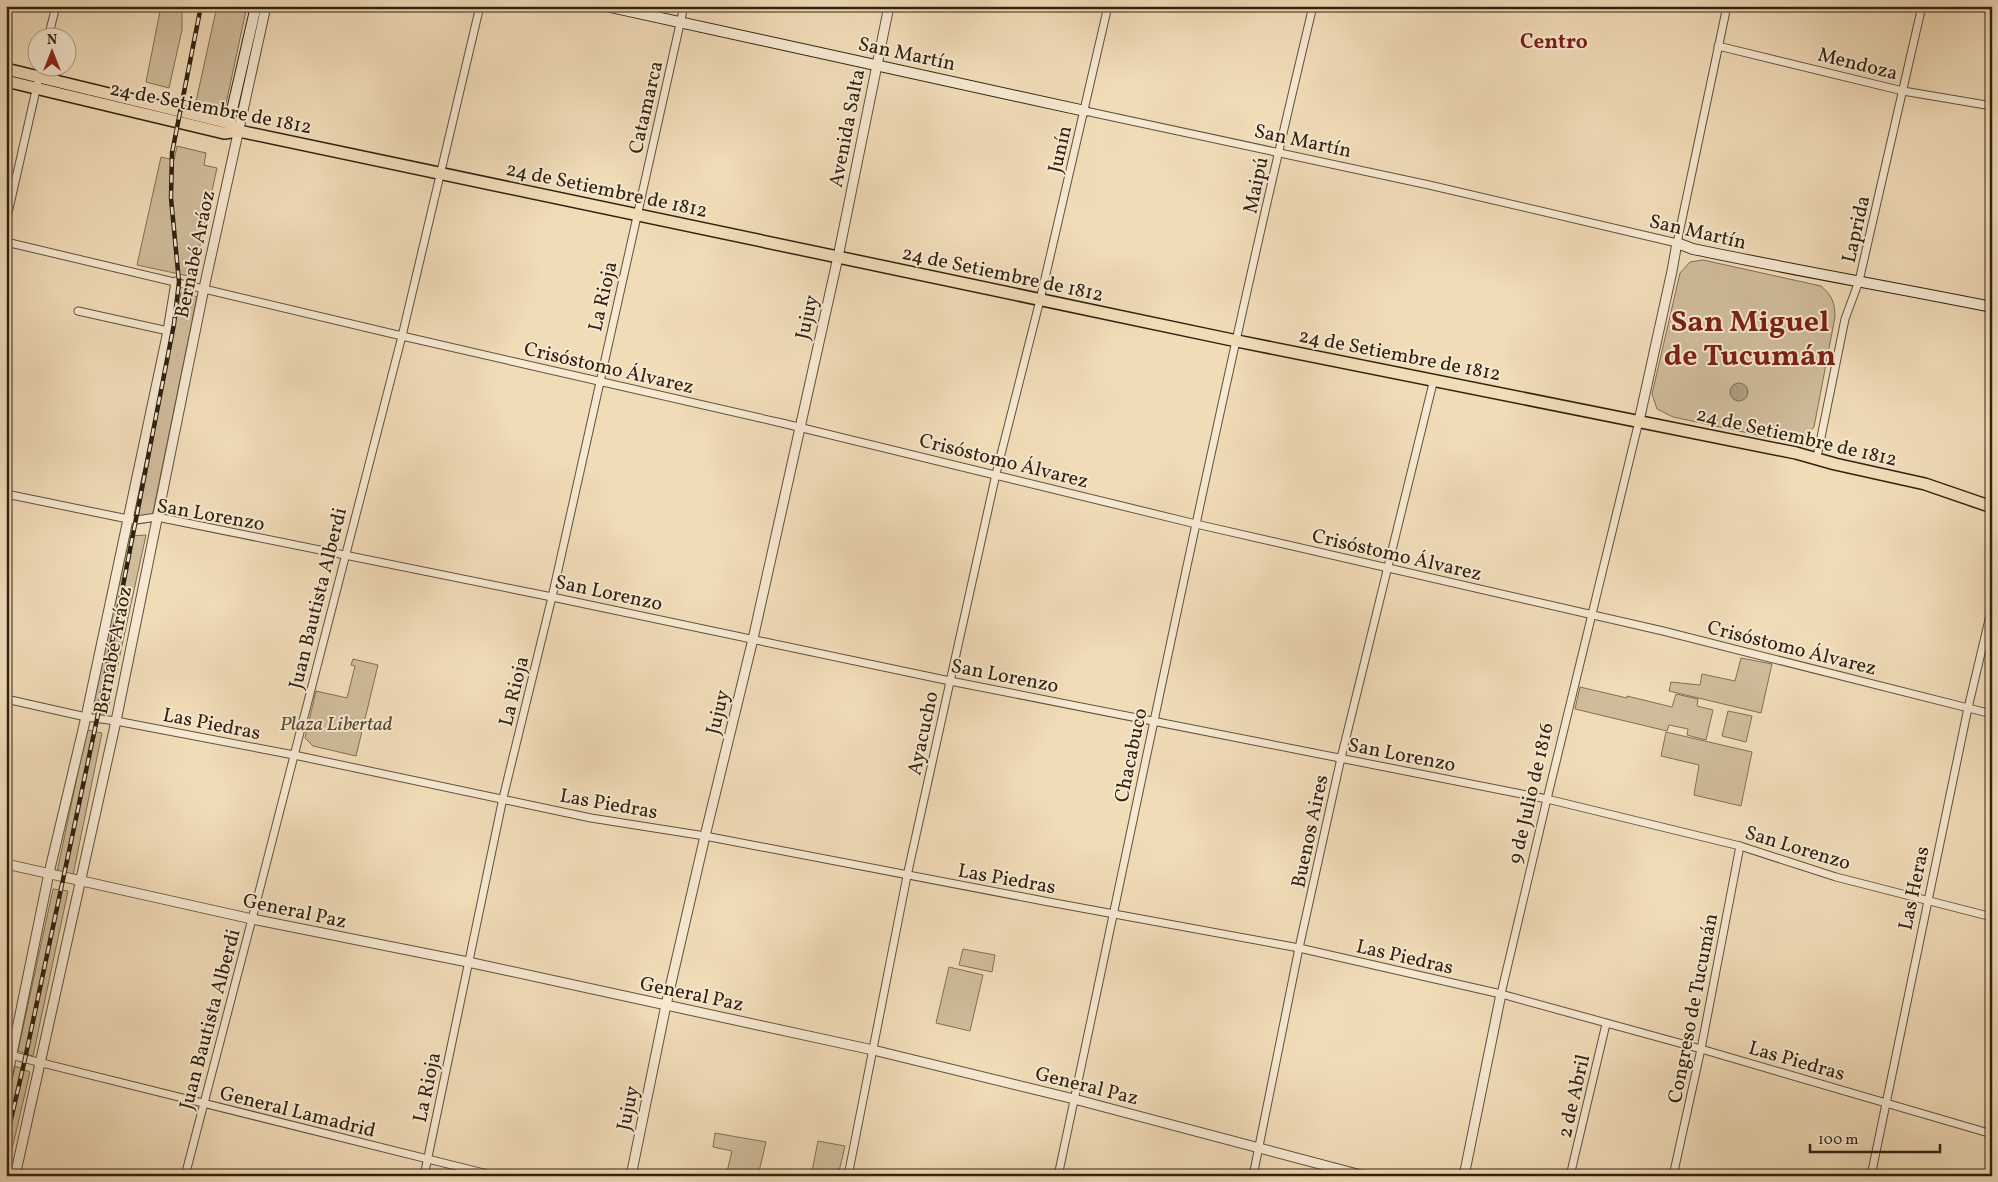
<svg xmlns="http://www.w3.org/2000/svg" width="1998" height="1182" font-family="Vollkorn,serif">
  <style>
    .green { fill: #d0bc9b; stroke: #806f56 }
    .water { fill: #af9d7f; stroke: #7c6c53 }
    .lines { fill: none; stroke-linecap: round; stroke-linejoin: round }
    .minor-casing { stroke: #60503a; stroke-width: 9 }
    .tertiary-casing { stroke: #60503a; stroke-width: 11 }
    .secondary-casing { stroke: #302210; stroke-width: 12 }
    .primary-casing { stroke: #302210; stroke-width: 14 }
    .minor { stroke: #f6e8d1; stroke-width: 7 }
    .tertiary { stroke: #f6e8d1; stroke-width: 9 }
    .secondary { stroke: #f6e8d1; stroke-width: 10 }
    .primary { stroke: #f1dcb8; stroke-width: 11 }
    .rail-casing { stroke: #302210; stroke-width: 4.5 }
    .rail { stroke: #f6e8d1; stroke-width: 2.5; stroke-dasharray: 8; stroke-linecap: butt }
    .labels { text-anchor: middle; stroke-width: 4; stroke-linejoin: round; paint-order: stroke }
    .street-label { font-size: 20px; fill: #302210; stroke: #f6e8d1 }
    .park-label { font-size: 20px; font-style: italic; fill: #584833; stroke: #f6e8d1 }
    .neighbourhood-label { font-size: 21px; font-weight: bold; fill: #7a1f14; stroke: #f6e8d1 }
    .town-label { font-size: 30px; font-weight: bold; fill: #7a1f14; stroke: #f6e8d1 }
  </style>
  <rect width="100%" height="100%" fill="#f1dcb8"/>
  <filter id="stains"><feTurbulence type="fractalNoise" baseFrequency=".004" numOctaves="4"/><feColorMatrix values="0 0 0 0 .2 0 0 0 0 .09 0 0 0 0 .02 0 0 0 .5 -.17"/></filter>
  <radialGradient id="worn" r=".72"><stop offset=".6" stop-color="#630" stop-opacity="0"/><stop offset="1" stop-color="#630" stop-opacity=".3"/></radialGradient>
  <!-- green -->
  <g class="green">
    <path d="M 161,6 L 182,6 L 182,30 L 169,88 L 146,82 Z"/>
    <path d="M 217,6 L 247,6 L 224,113 L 195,106 Z"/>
    <path d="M 177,146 L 206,153 L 204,165 L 217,168 L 193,277 L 137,265 L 161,157 L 174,160 Z"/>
    <path d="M 1703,260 L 1821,286 C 1832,295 1835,303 1835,317 L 1814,427 L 1804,438 L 1795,443 L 1673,417 L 1657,409 L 1652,394 L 1680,273 L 1690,262 Z"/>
    <path d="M 181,292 L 197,297 L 151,522 L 137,524 Z"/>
    <path d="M 146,535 L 106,719 L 91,714 L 129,536 Z"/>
    <path d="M 1741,658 L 1772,664 L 1761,713 L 1669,691 L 1671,682 L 1700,685 L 1702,674 L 1735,681 Z"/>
    <path d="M 353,659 L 378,665 L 356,756 L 313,746 L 305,738 L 316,691 L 347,698 L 355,666 L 351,665 Z"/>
    <path d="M 1580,687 L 1627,698 L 1627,696 L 1672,707 L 1676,694 L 1698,699 L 1697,706 L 1713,710 L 1706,740 L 1687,735 L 1688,729 L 1669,725 L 1667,731 L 1575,709 Z"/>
    <path d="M 1728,711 L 1752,716 L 1746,742 L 1722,736 Z"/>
    <path d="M 87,730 L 102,733 L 73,875 L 57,872 Z"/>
    <path d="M 1666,732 L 1752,752 L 1741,806 L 1694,795 L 1699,765 L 1661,756 Z"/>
    <path d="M 53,889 L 68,891 L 33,1056 L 18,1051 Z"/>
    <path d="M 963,949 L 995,955 L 992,972 L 959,965 Z"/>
    <path d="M 949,967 L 983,975 L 970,1031 L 936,1023 Z"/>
    <path d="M 15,1066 L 30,1072 L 6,1175 L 6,1110 Z"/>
    <path d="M 715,1133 L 766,1142 L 758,1176 L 726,1176 L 732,1151 L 713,1147 Z"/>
    <path d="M 818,1141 L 845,1146 L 838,1176 L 811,1176 Z"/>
  </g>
  <!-- water -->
  <circle class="water" cx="1739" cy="392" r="9"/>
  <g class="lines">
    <defs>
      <g id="minor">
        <path d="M 48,38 L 56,6"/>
        <path d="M 1718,46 L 1903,91 L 1992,106"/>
        <path d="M 1085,111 L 1429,185 L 1677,243 L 1727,6"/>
        <path d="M 6,222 L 41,68"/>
        <path d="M 6,242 L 402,336 L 786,424 L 1196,524 L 1663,631 L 1992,714"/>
        <path d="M 78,311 L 168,331"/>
        <path d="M 1817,457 L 1845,319 L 1859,281 L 1922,6"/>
        <path d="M 6,494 L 128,519 L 136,520 L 157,517 L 552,597 L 950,681 L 1547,799 L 1740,846 L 1836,877 L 1992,917"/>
        <path d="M 6,699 L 86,717 L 116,721 L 294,755 L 591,818 L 705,836 L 1049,902 L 1299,948 L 1501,994 L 1701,1049 L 1992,1134"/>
        <path d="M 1501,994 L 1547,799 L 1639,421"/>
        <path d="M 6,1054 L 496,1176"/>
        <path d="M 185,1176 L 252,919 L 402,336 L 480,6"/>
        <path d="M 424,1176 L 503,798 L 552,597 L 684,6"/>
        <path d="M 848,1176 L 907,876 L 996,474 L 1040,300 L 1108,6"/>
        <path d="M 1058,1176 C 1141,786 1220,394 1313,6"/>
        <path d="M 1253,1176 L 1299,948 L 1341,758 L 1434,379"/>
        <path d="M 1570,1176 L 1606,1024"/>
        <path d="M 1673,1176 L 1701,1049 L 1740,846"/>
        <path d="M 1871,1176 L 1968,708 L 1992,607"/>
      </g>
      <g id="tertiary">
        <path d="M 1639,421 L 1672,271 L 1677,243"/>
        <path d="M 6,864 L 252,919 L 468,962 L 873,1050 L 1074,1099 L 1365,1176"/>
        <path d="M 6,1083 L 49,873 L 86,717 L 168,331 L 176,282"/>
        <path d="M 15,1176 L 116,721 L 204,288 L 266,6"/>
        <path d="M 631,1176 L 666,1005 L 705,836 L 753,639 L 838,257 L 889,6"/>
        <path d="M 1464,1176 L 1501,994"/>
      </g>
      <g id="secondary">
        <path d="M 606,6 L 1085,111"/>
        <path d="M 229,123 L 256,6"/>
        <path d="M 1677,243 L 1693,249 C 1793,270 1892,287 1992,307"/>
      </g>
      <g id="primary">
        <path d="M 6,69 L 229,123 L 239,131"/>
        <path d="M 6,81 L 224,133 L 239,131 L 1237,341 L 1796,453 L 1835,464 L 1925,484 L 1992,507"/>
      </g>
    </defs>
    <!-- minor casing -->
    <use href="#minor" class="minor-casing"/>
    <!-- tertiary casing -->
    <use href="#tertiary" class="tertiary-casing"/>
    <!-- secondary casing -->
    <use href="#secondary" class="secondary-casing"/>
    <!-- primary casing -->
    <use href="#primary" class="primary-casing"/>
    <!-- minor -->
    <use href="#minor" class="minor"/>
    <!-- tertiary -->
    <use href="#tertiary" class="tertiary"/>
    <!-- secondary -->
    <use href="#secondary" class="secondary"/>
    <!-- primary -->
    <use href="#primary" class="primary"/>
    <defs>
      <path id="rail" d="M 6,1141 L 25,1059 L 97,719 L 174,324 L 179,282 L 171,198 L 172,153 L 201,6"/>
    </defs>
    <!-- rail casing -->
    <use href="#rail" class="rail-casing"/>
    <!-- rail -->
    <use href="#rail" class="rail"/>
  </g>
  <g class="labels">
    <!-- street labels -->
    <g class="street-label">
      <text transform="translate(907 53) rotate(12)" y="7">San Martín</text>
      <text transform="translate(1858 63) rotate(14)" y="7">Mendoza</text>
      <text transform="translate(211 107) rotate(11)" y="7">24 de Setiembre de 1812</text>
      <text transform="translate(645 107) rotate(-77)" y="7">Catamarca</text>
      <text transform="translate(846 128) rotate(-79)" y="7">Avenida Salta</text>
      <text transform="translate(1303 140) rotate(12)" y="7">San Martín</text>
      <text transform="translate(1059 149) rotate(-77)" y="7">Junín</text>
      <text transform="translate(1255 185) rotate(-78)" y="7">Maipú</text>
      <text transform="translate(607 189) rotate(12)" y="7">24 de Setiembre de 1812</text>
      <text transform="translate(1855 229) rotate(-77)" y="7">Laprida</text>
      <text transform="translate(1698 231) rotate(13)" y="7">San Martín</text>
      <text transform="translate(194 254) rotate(-78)" y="7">Bernabé Aráoz</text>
      <text transform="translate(1003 273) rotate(12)" y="7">24 de Setiembre de 1812</text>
      <text transform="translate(602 296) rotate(-77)" y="7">La Rioja</text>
      <text transform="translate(806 317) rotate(-77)" y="7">Jujuy</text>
      <text transform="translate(1400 354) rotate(11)" y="7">24 de Setiembre de 1812</text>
      <text transform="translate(609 367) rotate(13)" y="7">Crisóstomo Álvarez</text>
      <text transform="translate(1797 436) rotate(13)" y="7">24 de Setiembre de 1812</text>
      <text transform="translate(1004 460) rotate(14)" y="7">Crisóstomo Álvarez</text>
      <text transform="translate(211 514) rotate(10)" y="7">San Lorenzo</text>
      <text transform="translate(1397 554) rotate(13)" y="7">Crisóstomo Álvarez</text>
      <text transform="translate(609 592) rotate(12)" y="7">San Lorenzo</text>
      <text transform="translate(317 598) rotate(-76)" y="7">Juan Bautista Alberdi</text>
      <text transform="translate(1792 647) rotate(14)" y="7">Crisóstomo Álvarez</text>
      <text transform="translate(112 650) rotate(-79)" y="7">Bernabé Aráoz</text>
      <text transform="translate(1005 675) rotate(11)" y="7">San Lorenzo</text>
      <text transform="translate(513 691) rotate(-76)" y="7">La Rioja</text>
      <text transform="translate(717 712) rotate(-76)" y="7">Jujuy</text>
      <text transform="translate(212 723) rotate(11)" y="7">Las Piedras</text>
      <text transform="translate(922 733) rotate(-78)" y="7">Ayacucho</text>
      <text transform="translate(1402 754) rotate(11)" y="7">San Lorenzo</text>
      <text transform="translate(1130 755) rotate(-78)" y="7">Chacabuco</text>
      <text transform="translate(1530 793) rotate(-77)" y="7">9 de Julio de 1816</text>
      <text transform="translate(609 803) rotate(10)" y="7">Las Piedras</text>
      <text transform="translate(1309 831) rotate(-78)" y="7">Buenos Aires</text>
      <text transform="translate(1798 847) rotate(17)" y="7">San Lorenzo</text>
      <text transform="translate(1007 878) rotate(10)" y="7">Las Piedras</text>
      <text transform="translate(1913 888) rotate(-78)" y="7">Las Heras</text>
      <text transform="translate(295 910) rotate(12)" y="7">General Paz</text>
      <text transform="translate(1405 956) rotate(13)" y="7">Las Piedras</text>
      <text transform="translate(692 993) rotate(12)" y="7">General Paz</text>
      <text transform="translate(1692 1008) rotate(-79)" y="7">Congreso de Tucumán</text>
      <text transform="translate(209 1019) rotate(-75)" y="7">Juan Bautista Alberdi</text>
      <text transform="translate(1797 1060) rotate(16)" y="7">Las Piedras</text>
      <text transform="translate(1087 1085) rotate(14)" y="7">General Paz</text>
      <text transform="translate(426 1087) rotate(-78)" y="7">La Rioja</text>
      <text transform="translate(1573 1096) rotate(-77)" y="7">2 de Abril</text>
      <text transform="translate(627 1108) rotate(-78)" y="7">Jujuy</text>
      <text transform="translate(298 1111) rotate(14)" y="7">General Lamadrid</text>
    </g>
    <!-- park labels -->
    <g class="park-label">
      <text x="336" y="730">Plaza Libertad</text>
    </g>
    <!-- neighbourhood labels -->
    <g class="neighbourhood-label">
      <text x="1554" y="48">Centro</text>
    </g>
    <!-- town labels -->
    <g class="town-label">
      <text x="1750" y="331">San Miguel<tspan x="1750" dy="34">de Tucumán</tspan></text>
    </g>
  </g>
  <!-- margin -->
  <rect width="1998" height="1182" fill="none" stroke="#f1dcb8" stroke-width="25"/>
  <rect x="8" y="8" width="1983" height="1167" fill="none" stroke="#302210" stroke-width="2.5"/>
  <rect x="12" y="12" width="1973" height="1157" fill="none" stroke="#302210"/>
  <!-- north arrow -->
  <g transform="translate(52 52)"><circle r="24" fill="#f6e8d1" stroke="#a79984"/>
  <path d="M0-4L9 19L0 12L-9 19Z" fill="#8f2418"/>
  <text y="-8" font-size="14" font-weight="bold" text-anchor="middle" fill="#302210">N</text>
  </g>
  <!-- scale -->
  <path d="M1810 1144v8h130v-8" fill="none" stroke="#302210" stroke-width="2.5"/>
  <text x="1818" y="1144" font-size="15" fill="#302210" stroke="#f6e8d1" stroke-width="4" paint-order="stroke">100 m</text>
  <rect width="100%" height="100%" filter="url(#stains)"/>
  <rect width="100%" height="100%" fill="url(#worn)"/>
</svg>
